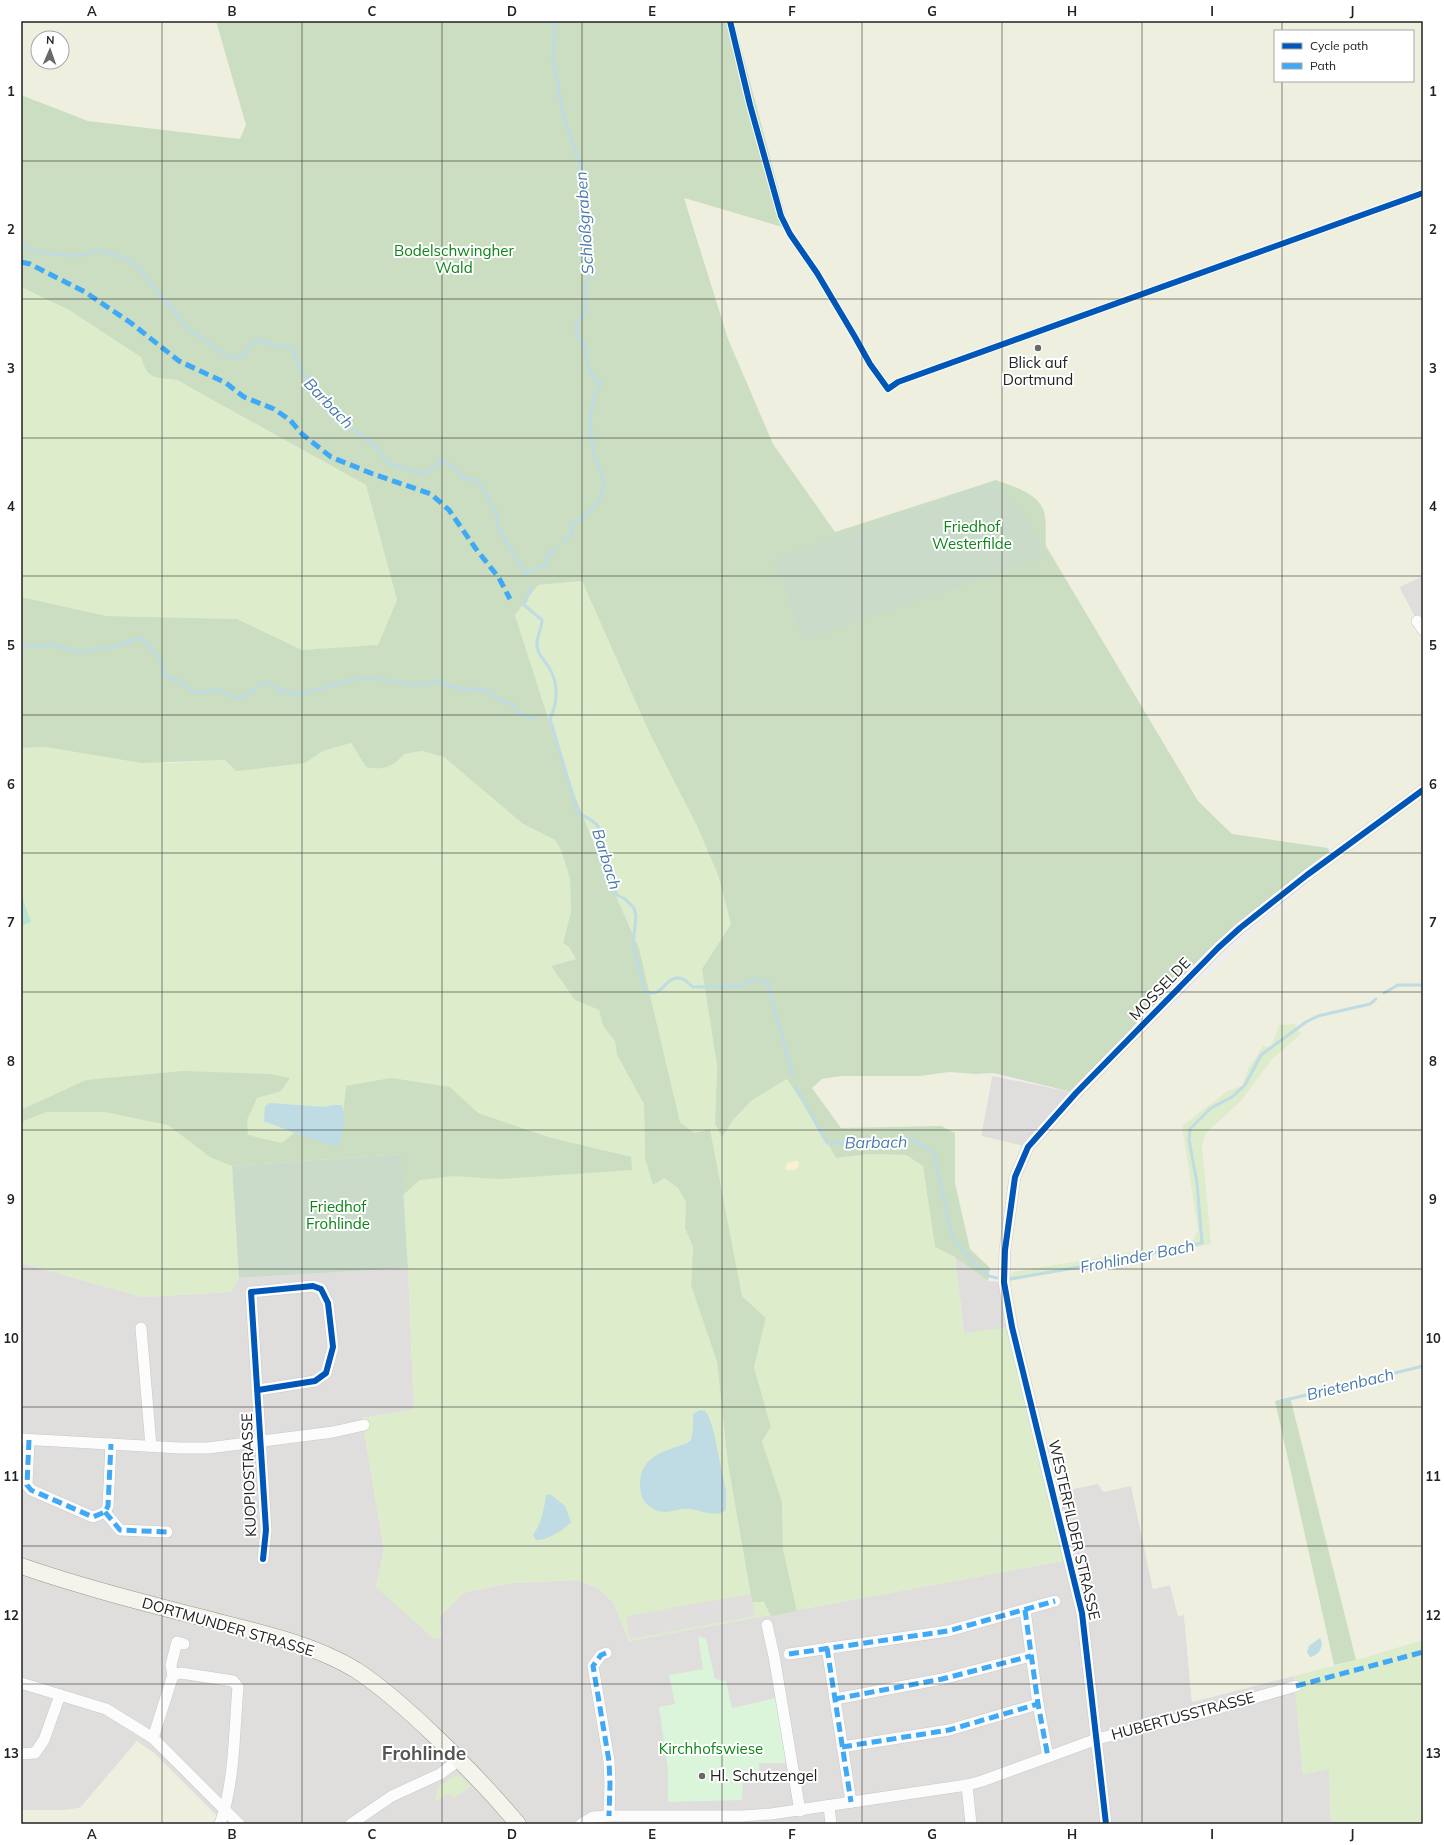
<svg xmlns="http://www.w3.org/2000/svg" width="1444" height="1845" font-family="Mulish,sans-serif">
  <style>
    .residential { fill: #dfdedc }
    .farmland { fill: #efefdf; fill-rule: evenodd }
    .grass { fill: #ddeccb }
    .forest { fill: #cbdec1 }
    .sand { fill: #f8f0d0 }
    .cemetery { fill: #cadbca }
    .park { fill: #daf5da }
    .pitch { fill: #b7e6d2 }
    .parking { fill: #e0dfde }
    .water { fill: #bfdbe3 }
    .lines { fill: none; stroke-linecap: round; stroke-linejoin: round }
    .stream { stroke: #bfdbe3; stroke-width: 3 }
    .street-casing { stroke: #c9c8c7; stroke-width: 12 }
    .secondary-casing { stroke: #999a82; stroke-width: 17 }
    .street { stroke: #fdfcfc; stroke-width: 11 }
    .secondary { stroke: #f4f4ed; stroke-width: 16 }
    .quiet { stroke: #3fa9f5; stroke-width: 5; stroke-dasharray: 10 5; stroke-linecap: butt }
    .cycleway-casing { stroke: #fff; stroke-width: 8 }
    .cycleway { stroke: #0057b8; stroke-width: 6 }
    .grid { fill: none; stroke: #222; stroke-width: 1; stroke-opacity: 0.55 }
    .poi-dot { fill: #6a6968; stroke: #fff; stroke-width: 1.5 }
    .labels { text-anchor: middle; stroke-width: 4; stroke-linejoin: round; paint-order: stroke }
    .park-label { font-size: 15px; fill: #0c8416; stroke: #fff }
    .poi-label { font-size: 15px; fill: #222; stroke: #fff }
    .street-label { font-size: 15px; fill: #222; stroke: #fff }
    .water-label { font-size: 16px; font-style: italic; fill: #4a7aab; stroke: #fff }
    .district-label { font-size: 19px; font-weight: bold; fill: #555; stroke: #fff }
    .neatline { fill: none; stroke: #222; stroke-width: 1.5 }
    .grid-label { font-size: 13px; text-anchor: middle; font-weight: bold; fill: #222 }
  </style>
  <rect width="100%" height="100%" fill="#f0eeeb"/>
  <!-- residential -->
  <g class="residential">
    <path d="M 1423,576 L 1423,628 L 1417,621 L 1399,587 Z"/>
    <path d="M 992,1076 L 1076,1093 L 1028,1147 L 981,1136 Z"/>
    <path d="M 955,1257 L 988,1281 L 1004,1282 L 1012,1327 L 964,1333 Z"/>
    <path d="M 21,1263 L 142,1297 L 231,1292 L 239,1278 L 408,1268 L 414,1409 L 362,1418 L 384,1550 L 376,1587 L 441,1637 L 439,1617 L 463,1593 L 510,1583 L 578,1580 L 598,1588 L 613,1602 L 629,1641 L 1068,1560 L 1053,1493 L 1099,1483 L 1103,1492 L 1131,1485 L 1153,1589 L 1170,1585 L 1178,1616 L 1184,1615 L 1192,1702 L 1294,1676 L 1303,1774 L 1329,1768 L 1331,1824 L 214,1824 L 219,1818 L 137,1741 L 80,1808 L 64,1810 L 21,1810 Z"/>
  </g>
  <!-- farmland -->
  <g class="farmland">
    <path d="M 21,21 L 216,21 L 246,125 L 240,139 L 88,121 L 21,95 ZM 38,38 L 62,38 L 62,62 L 38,62 Z"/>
    <path d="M 735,21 L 1423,21 L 1423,576 L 1399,587 L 1417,621 L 1423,628 L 1423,785 L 1343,849 L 1232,834 L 1198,801 L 1046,546 L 1044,512 L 996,480 L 835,532 L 773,444 L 728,339 L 684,197 L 789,228 ZM 1275,31 L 1413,31 L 1413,81 L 1275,81 Z"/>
    <path d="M 1423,794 L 1423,1640 L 1356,1660 L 1290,1397 L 1275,1401 L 1334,1665 L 1192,1702 L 1184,1615 L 1178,1616 L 1170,1585 L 1153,1589 L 1131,1486 L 1103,1492 L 1098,1484 L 1053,1493 L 1004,1282 L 1211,1244 L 1202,1145 L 1206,1133 L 1240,1102 L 1273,1058 L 1301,1034 L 1279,1025 L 1271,1047 L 1248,1069 L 1242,1086 L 1229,1090 L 1182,1126 L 1198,1230 L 1192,1242 L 1013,1272 L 990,1268 L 970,1249 L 955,1183 L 955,1133 L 941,1126 L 841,1128 L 812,1088 L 822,1079 L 841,1076 L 920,1076 L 949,1072 L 976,1074 L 993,1073 L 981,1136 L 1028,1147 L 1076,1093 L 1324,870 L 1384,822 Z"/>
    <path d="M 137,1741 L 154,1753 L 219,1818 L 214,1824 L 21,1824 L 21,1810 L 64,1810 L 80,1808 Z"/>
  </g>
  <!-- grass -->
  <g class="grass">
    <path d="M 21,287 L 69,310 L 142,357 C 148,381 155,377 177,380 L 366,485 L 397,600 L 378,646 L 302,650 L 237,619 L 107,616 L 21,597 Z"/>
    <path d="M 582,581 L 649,732 L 697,826 L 718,875 L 731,924 L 702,969 L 717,1066 L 715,1124 L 722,1137 L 734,1119 L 751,1101 L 787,1079 L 816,1123 L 836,1158 L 868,1154 L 906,1155 L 923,1166 L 935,1247 L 955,1257 L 964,1333 L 1012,1327 L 1068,1560 L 629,1641 L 613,1602 L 598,1588 L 578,1580 L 510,1583 L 463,1593 L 439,1617 L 441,1638 L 434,1639 L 376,1587 L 384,1550 L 362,1418 L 414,1409 L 408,1268 L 401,1154 L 232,1166 L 239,1278 L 231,1292 L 142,1297 L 21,1263 L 21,748 L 46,747 L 169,763 L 225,760 L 305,763 L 323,751 L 351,743 L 366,767 L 398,762 L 404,754 L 422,751 L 444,757 L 523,824 L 555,840 L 561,850 L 570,879 L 571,912 L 563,943 L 569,947 L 576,959 L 551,966 L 575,1000 L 599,1010 L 603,1026 L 615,1041 L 617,1055 L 644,1104 L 645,1159 L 653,1185 L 663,1178 L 678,1188 L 686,1202 L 685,1228 L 693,1247 L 691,1285 L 717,1362 L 728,1464 L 752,1602 C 765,1601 783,1608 797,1611 L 783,1549 L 782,1502 L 762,1441 L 771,1426 L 754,1367 L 766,1318 L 742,1296 L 710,1129 L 694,1133 L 680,1122 L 639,948 L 603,867 L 564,768 L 515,615 L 538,585 Z"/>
    <path d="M 1295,1024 L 1301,1034 L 1273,1058 L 1240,1102 L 1206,1133 L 1202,1145 L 1211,1244 L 1004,1282 L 1013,1272 L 1192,1242 L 1198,1230 L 1182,1126 L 1229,1090 L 1242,1086 L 1248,1069 L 1263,1046 L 1271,1047 L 1279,1025 Z"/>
    <path d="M 1423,1640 L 1423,1824 L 1331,1824 L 1329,1769 L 1303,1775 L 1294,1676 L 1356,1660 Z"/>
    <path d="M 458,1774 L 471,1787 L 453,1798 L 450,1793 L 435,1802 L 438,1787 Z"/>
  </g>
  <!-- forest -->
  <g class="forest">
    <path d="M 216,21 L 734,21 L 789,229 L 684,198 L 728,339 L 773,444 L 835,532 L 996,480 C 1013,487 1038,492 1044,512 C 1047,522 1045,536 1046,546 L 1198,801 L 1232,834 L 1328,848 L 1330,854 L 1260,906 L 1076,1093 L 993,1073 L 976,1074 L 949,1072 L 920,1076 L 841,1076 L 822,1079 L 812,1088 L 841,1128 L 941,1126 L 955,1133 L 955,1183 L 970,1249 L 990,1268 L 988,1281 L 955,1257 L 935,1247 L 923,1166 L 906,1155 L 868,1154 L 836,1158 L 816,1123 L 787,1079 L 751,1101 L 734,1119 L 722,1137 L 715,1124 L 717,1066 L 702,969 L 731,924 L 718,875 L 697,826 L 649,732 L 582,581 L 538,585 L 515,615 L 564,768 L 603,867 L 639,948 L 680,1122 L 694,1133 L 710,1129 L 742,1296 L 766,1318 L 754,1367 L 771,1427 L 762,1441 L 782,1502 L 783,1549 L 797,1611 L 771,1616 L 764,1602 L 752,1602 L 728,1464 L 717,1362 L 691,1285 L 693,1247 L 685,1228 L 686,1202 L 678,1188 L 664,1178 L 653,1185 L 645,1159 L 644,1104 L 617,1055 L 615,1041 L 603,1026 L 599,1010 L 575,1000 L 551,966 L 576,959 L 569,947 L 563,943 L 571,912 L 570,879 L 561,850 L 555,840 L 523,824 L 444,757 L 422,751 L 404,754 C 395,767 380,771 366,767 L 351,743 L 323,751 L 305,763 L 236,771 L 225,760 L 142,763 L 46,747 L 21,748 L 21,597 L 107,616 L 237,619 L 302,650 L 378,645 L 397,600 L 366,485 L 177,380 C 155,377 148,381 141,357 L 69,310 L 21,287 L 21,95 L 88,121 L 240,139 L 246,125 Z"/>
    <path d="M 183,1071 L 270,1074 L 290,1078 L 281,1091 L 257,1098 L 247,1120 L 248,1135 L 282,1143 L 294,1133 L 303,1136 L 343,1116 L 346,1086 L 391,1078 L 450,1087 L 478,1113 L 548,1137 L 631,1157 L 632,1170 L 499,1179 L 453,1176 L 420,1180 L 403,1195 L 400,1154 L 232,1166 L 210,1157 L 168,1125 L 105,1112 L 46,1112 L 21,1122 L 21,1110 L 86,1080 Z"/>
    <path d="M 1290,1397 L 1356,1660 L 1334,1665 L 1275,1401 Z"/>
  </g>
  <!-- sand -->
  <path class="sand" d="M 794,1161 L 798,1161 L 799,1164 C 799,1171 791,1172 785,1169 L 787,1163 Z"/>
  <!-- cemetery -->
  <g class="cemetery">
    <path d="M 996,480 L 1022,510 L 1048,556 L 803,641 L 774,559 Z"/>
    <path d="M 401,1154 L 408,1268 L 239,1278 L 232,1166 Z"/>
  </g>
  <!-- park -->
  <path class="park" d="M 698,1636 L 706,1639 L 715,1679 L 726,1681 L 732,1708 L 780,1697 L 792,1763 L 759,1763 L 759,1783 L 743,1782 L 742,1800 L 668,1802 L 668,1770 L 659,1707 L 675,1704 L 669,1675 L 703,1669 Z"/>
  <!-- pitch -->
  <path class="pitch" d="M 21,895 L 31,922 L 21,926 Z"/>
  <!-- parking -->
  <path class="parking" d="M 751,1594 L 755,1616 L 630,1639 L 626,1616 Z"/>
  <!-- water -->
  <g class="water">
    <path d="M 270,1103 L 324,1107 L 333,1105 L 341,1105 C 348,1114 341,1136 339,1147 L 303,1136 L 264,1121 L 265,1106 Z"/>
    <path d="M 700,1410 L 705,1411 L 708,1415 L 713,1429 L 726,1491 L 726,1510 C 716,1518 702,1511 691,1509 C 680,1507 669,1514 658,1511 C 652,1509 644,1503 642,1497 C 635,1469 648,1456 673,1448 C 678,1446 686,1445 690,1441 C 694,1435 693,1421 693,1414 Z"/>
    <path d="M 550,1494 L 565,1506 L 571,1522 C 562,1531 549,1540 536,1540 L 533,1535 C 542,1522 544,1510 546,1495 Z"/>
    <path d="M 1320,1638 C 1325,1646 1318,1656 1310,1657 L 1307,1652 L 1309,1646 Z"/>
  </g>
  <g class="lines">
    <!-- stream -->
    <g class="stream">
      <path d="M 555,21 L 553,59 L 564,119 L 581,168 L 586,202 L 580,210 L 581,228 L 583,259 L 590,273 L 585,288 L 586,314 L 576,324 L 578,338 L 585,344 L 588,369 L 600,385 C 588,402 589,433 594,453 C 597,463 604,475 604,485 C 603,503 585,516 572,525 L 571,535 L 564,541"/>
      <path d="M 21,243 L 30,249 L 40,253 L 79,256 L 99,250 L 124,258 L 137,266 L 188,329 L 231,358 L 242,356 L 253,342 L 260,339 L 264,343 L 270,343 L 277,347 L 292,346 C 295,357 301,365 302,375 L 309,378 L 341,421 L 375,445 L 387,463 L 423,474 L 439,464 L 440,460 L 452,466 L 465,479 L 477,480 L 487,495 L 491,506 L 496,512 L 499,529 L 527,576"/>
      <path d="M 527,573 L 547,564 L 547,556 L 557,548"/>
      <path d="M 531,588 L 524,605 L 542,620 C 542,630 534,640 538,650 C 539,656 545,661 548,666 C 559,682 558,702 550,719 L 578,813 C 592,820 604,825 600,842 L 614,889 L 617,895 L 625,899 L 634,908 L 636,916 L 633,946 L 645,992 C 665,999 664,973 683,979 C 687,981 689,984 693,987 L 743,986 L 753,979 L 767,982 L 793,1076"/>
      <path d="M 21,646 L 54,645 L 78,652 L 113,647 L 136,639 L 142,639 L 159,658 L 165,676 L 183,683 L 193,693 L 196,691 L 206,693 L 218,689 L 234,698 L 247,696 L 252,691 L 265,682 L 276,687 L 280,691 C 309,701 338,678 367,678 C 390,678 415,691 437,681 C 444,683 451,687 458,688 C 468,690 479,688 489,692 C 501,697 496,703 513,704 L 519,714 L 534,719"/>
      <path d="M 1384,993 L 1398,985 L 1423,985"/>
      <path d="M 795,1086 L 827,1143 L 911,1139 L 934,1153 L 952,1237 L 976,1266 L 989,1276 L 997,1278"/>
      <path d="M 1010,1279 L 1109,1262 L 1202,1243 L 1197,1183 L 1189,1140 L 1190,1129 L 1211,1108 L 1232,1097 L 1245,1085 L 1261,1055 L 1306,1022 L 1318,1016 L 1370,1004 L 1376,999"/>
      <path d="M 1278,1402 L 1423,1366"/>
    </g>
    <defs>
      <g id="street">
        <path d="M 1417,621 L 1423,630"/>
        <path d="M 141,1328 L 151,1446"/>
        <path d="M 258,1390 L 315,1381 L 326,1373 L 333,1347 L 328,1303 L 321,1289 L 313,1286 L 251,1292 L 266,1530 L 263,1559"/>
        <path d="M 21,1439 L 180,1448 L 208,1448 L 333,1432 L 364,1425"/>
        <path d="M 29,1440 L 27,1485 L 31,1490 L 93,1517 L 105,1512 L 108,1506 L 111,1444"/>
        <path d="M 105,1512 L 120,1530 L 167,1532"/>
        <path d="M 1025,1610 L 1038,1704 L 1048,1757"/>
        <path d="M 767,1625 L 774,1656 L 800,1811"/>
        <path d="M 827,1648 L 851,1802"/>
        <path d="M 606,1653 L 601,1655 L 593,1666 L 609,1761 L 610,1784 L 609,1816"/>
        <path d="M 789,1654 L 948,1631 L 1055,1601"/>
        <path d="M 173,1675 L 181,1673 L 233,1681 L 238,1687 C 234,1732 235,1781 220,1824"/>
        <path d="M 21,1683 L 106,1709 L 153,1738 L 239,1824"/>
        <path d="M 835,1699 L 942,1679 L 1031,1656"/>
        <path d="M 153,1738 L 173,1675 L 171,1665 L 177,1642 L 184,1644"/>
        <path d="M 842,1747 L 949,1730 L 1038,1704"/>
        <path d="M 21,1754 L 35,1753 L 44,1740 L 60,1695"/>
        <path d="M 967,1785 L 971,1824"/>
        <path d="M 829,1806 L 831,1824"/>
        <path d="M 351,1824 L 392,1796 L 440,1774 L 459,1760"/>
        <path d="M 581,1824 L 593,1817 L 609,1816 L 741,1816 L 771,1814 L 967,1785 L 982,1781 L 1097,1739 L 1201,1713 L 1296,1686"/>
        <path d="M 1106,1824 L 1082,1613 L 1012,1327 L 1004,1282 L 1005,1250 L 1015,1177 L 1028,1147 L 1076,1093 L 1218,948 L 1240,928 L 1307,875 L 1423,790"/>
      </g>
      <path id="secondary" d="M 21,1566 C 82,1587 145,1603 207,1619 C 257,1632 312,1643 356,1670 C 385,1689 410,1712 435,1736 C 464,1764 492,1793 518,1824"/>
    </defs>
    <!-- street casing -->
    <use href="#street" class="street-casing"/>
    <!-- secondary casing -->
    <use href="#secondary" class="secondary-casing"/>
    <!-- street -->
    <use href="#street" class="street"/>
    <!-- secondary -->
    <use href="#secondary" class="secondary"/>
    <!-- quiet -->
    <g class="quiet">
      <path d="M 21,262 L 30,264 L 85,292 L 131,323 L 179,361 L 226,383 L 244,397 L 274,409 L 290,420 L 302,434 L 331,457 L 373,474 L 431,494 L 449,510 L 476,549 L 499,578 L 510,599"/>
      <path d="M 29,1440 L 27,1485 L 31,1490 L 93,1517 L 105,1512 L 108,1506 L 111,1444"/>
      <path d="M 105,1512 L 120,1530 L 167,1532"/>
      <path d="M 1025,1610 L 1038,1704 L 1048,1757"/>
      <path d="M 827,1648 L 851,1802"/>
      <path d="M 606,1653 L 601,1655 L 593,1666 L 609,1761 L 610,1784 L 609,1816"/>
      <path d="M 789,1654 L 948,1631 L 1055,1601"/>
      <path d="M 1296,1686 L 1423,1652"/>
      <path d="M 835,1699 L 942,1679 L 1031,1656"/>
      <path d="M 842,1747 L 949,1730 L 1038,1704"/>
    </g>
    <defs>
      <g id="cycleway">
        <path d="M 730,21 L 750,105 L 781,216 L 790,234 L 817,273 L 855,337 L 870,364 L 888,389 L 898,382 L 1423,193"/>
        <path d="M 258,1390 L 315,1381 L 326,1373 L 333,1347 L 328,1303 L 321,1289 L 313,1286 L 251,1292 L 266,1530 L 263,1559"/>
        <path d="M 1106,1824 L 1082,1613 L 1012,1327 L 1004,1282 L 1005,1250 L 1015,1177 L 1028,1147 L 1076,1093 L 1218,948 L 1240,928 L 1307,875 L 1423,790"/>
      </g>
    </defs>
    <!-- cycleway casing -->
    <use href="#cycleway" class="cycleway-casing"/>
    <!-- cycleway -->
    <use href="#cycleway" class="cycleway"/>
  </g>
  <!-- grid -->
  <path class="grid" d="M 162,21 L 162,1824M 302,21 L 302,1824M 442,21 L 442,1824M 582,21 L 582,1824M 722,21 L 722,1824M 862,21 L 862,1824M 1002,21 L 1002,1824M 1142,21 L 1142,1824M 1282,21 L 1282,31M 1282,81 L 1282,1824M 21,161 L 1423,161M 21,299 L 1423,299M 21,438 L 1423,438M 21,576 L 1423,576M 21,715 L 1423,715M 21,853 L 1423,853M 21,992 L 1423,992M 21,1130 L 1423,1130M 21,1269 L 1423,1269M 21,1407 L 1423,1407M 21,1546 L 1423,1546M 21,1684 L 1423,1684"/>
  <!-- markers -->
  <g class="poi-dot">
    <circle cx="1038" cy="348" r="4"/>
    <circle cx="702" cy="1776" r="4"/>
  </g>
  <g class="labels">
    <!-- park labels -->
    <g class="park-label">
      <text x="454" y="256">Bodelschwingher<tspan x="454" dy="17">Wald</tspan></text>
      <text x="972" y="532">Friedhof<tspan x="972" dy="17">Westerfilde</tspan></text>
      <text x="338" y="1212">Friedhof<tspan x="338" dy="17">Frohlinde</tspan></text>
      <text x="711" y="1754">Kirchhofswiese</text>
    </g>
    <!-- poi labels -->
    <g class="poi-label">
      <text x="1038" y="368">Blick auf<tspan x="1038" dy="17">Dortmund</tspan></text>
      <text x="710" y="1781" text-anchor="start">Hl. Schutzengel</text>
    </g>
    <!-- street labels -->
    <g class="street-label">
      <text transform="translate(1160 989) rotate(-46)" y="5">MOSSELDE</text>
      <text transform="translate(249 1475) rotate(-92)" y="5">KUOPIOSTRASSE</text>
      <text transform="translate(1074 1530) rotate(77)" y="5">WESTERFILDER STRASSE</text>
      <text transform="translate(228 1627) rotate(16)" y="5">DORTMUNDER STRASSE</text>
      <text transform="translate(1183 1716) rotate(-15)" y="5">HUBERTUSSTRASSE</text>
    </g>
    <!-- water labels -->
    <g class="water-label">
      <text transform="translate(584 223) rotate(-94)" y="6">Schloßgraben</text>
      <text transform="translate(329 403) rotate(46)" y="6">Barbach</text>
      <text transform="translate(607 859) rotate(73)" y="6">Barbach</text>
      <text transform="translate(876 1142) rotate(-1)" y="6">Barbach</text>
      <text transform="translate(1137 1256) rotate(-11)" y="6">Frohlinder Bach</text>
      <text transform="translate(1350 1384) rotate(-14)" y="6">Brietenbach</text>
    </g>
    <!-- district labels -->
    <g class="district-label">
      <text x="424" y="1760">Frohlinde</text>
    </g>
  </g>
  <!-- border -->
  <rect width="1444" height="1845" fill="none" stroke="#ffffff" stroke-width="44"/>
  <!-- legend -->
  <rect x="1274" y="30" width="140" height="52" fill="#ffffff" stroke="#a7a7a7"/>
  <rect x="1282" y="43" width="20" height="6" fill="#0057b8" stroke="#a7a7a7"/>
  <text x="1310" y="50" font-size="12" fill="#222222">Cycle path</text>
  <rect x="1282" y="63" width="20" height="6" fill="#3fa9f5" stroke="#a7a7a7"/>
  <text x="1310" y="70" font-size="12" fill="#222222">Path</text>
  <!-- north arrow -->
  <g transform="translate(50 50) rotate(2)"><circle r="19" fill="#ffffff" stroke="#a7a7a7"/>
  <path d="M0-3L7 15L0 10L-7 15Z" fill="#6a6968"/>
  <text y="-6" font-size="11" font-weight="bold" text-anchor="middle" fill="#222222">N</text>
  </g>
  <rect x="22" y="22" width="1400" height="1801" class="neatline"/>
  <g class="grid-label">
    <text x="92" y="16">A</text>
    <text x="232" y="16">B</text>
    <text x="372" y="16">C</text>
    <text x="512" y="16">D</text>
    <text x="652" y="16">E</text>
    <text x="792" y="16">F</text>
    <text x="932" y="16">G</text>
    <text x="1072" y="16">H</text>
    <text x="1212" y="16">I</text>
    <text x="1352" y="16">J</text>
    <text x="11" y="96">1</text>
    <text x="1433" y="96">1</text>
    <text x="11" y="234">2</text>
    <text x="1433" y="234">2</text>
    <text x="11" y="373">3</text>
    <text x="1433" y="373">3</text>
    <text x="11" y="511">4</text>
    <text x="1433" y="511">4</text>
    <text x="11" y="650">5</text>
    <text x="1433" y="650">5</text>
    <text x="11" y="789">6</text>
    <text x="1433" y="789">6</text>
    <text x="11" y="927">7</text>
    <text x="1433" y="927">7</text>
    <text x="11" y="1066">8</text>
    <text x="1433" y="1066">8</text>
    <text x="11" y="1204">9</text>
    <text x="1433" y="1204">9</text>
    <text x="11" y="1343">10</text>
    <text x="1433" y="1343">10</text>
    <text x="11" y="1481">11</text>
    <text x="1433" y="1481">11</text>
    <text x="11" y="1620">12</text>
    <text x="1433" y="1620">12</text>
    <text x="11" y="1758">13</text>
    <text x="1433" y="1758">13</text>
    <text x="92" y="1839">A</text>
    <text x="232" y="1839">B</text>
    <text x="372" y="1839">C</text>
    <text x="512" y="1839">D</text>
    <text x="652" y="1839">E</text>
    <text x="792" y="1839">F</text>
    <text x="932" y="1839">G</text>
    <text x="1072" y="1839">H</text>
    <text x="1212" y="1839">I</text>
    <text x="1352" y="1839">J</text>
  </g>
</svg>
